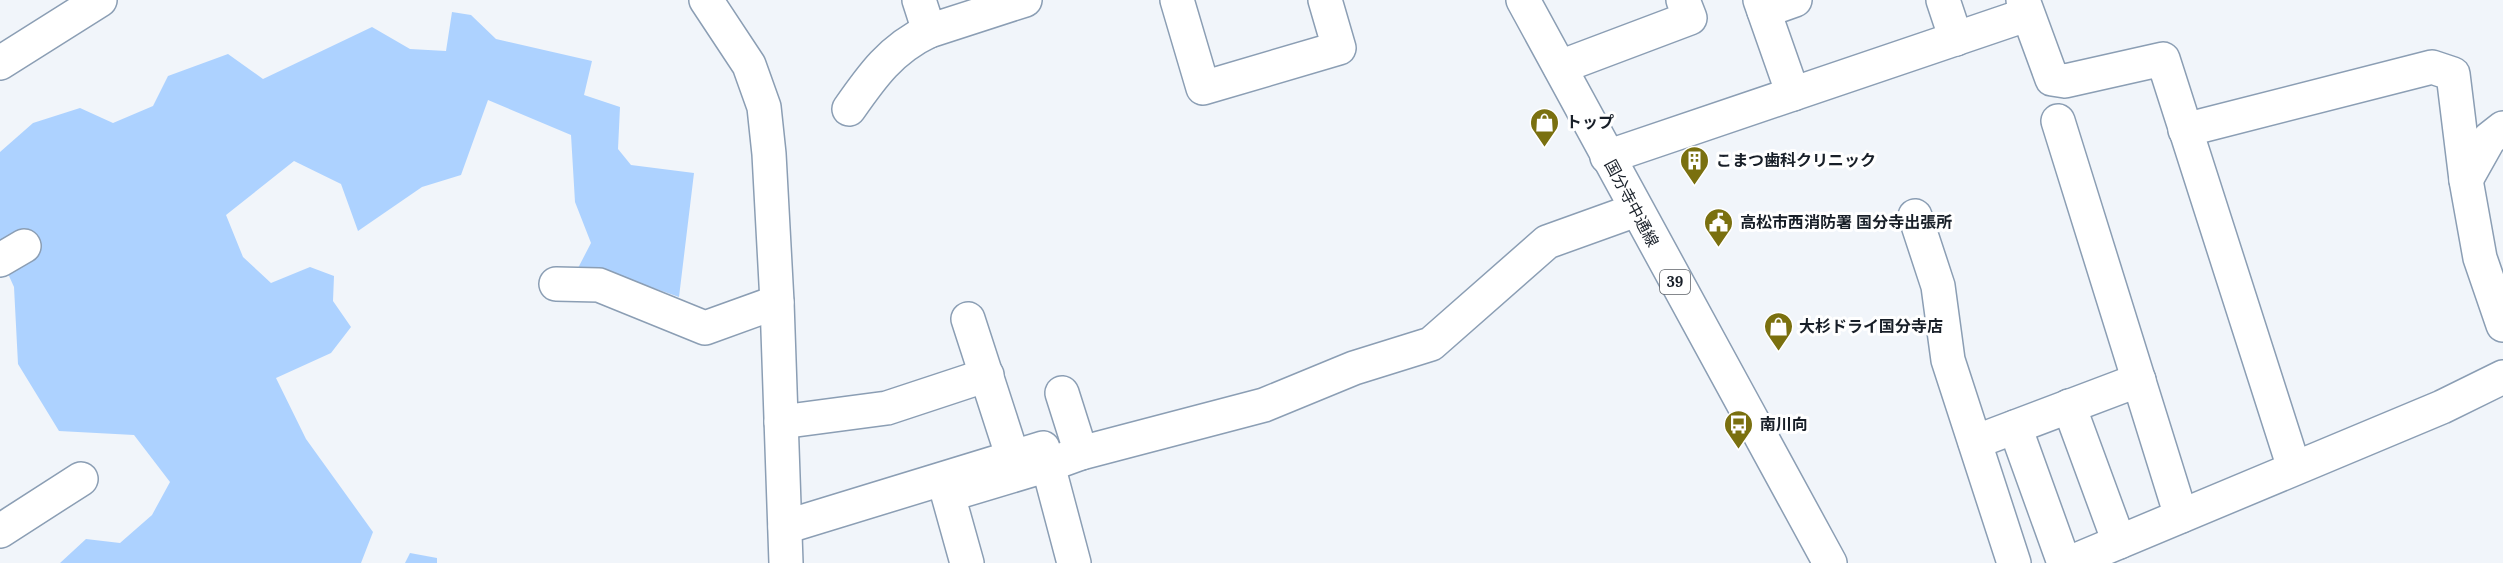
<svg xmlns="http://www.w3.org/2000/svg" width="2503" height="563" font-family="Lora,'Noto Sans JP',serif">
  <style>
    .green { fill: #add2ff }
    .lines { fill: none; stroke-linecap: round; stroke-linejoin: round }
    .minor-casing { stroke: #8b9eb4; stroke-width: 36 }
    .major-casing { stroke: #8b9eb4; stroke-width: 36 }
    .minor { stroke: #fff; stroke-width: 33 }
    .major { stroke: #fff; stroke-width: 33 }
    .labels { text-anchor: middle; stroke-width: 6; stroke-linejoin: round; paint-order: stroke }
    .shield { fill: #fff; stroke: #5d6268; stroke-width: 1.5 }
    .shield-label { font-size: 15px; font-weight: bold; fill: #181f28 }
    .poi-label { font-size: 16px; font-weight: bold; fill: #181f28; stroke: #fff; text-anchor: start }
    .street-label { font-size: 16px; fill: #181f28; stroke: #fff }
  </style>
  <rect width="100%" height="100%" fill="#f1f5fa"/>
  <!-- green -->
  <g class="green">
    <path d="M 452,12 L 471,15 L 496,39 L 592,61 L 584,95 L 620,107 L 618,149 L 631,165 L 694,173 L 679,297 L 622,277 L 577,270 L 591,243 L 575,202 L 571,135 L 488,100 L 461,175 L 422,187 L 358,231 L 341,184 L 294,161 L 226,215 L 243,257 L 271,283 L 310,267 L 334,276 L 333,301 L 351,327 L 331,353 L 276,378 L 306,439 L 373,532 L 361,563 L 60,563 L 86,539 L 120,543 L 152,515 L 170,482 L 134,435 L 59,431 L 18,364 L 14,287 L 0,256 L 0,152 L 33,123 L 80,108 L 113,123 L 153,106 L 168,76 L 228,54 L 263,79 L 372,27 L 410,49 L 446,51 Z"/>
    <path d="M 410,553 L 437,558 L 437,563 L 405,563 Z"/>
  </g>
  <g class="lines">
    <defs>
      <g id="minor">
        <path d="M 706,0 L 749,65 L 764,107 L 769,154 L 777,302 L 786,563"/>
        <path d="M 919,0 L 929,31 L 1025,0"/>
        <path d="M 1177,0 L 1203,88 L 1339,48 L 1325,0"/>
        <path d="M 1760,0 L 1793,94"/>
        <path d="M 1943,0 L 1956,39"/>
        <path d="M 2023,0 L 2052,79 L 2065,81 L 2163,59 L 2294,468"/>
        <path d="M 1764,11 L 1795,0"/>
        <path d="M 0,63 L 100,0"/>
        <path d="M 1560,67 L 1690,18 L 1683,0"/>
        <path d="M 849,109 C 872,76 891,49 929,31"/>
        <path d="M 2058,121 L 2181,516"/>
        <path d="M 2185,130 L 2432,67 L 2453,74 L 2466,180 L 2480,258 L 2503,325"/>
        <path d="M 1607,157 L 2014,19"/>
        <path d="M 2466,180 L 2489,139 L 2503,128"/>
        <path d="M 1915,216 L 1938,286 L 1948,360 L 2014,563"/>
        <path d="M 0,260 L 24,246"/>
        <path d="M 556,284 L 599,285 L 705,328 L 777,302"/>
        <path d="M 968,319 L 1013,458"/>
        <path d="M 1062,393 L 1081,453"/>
        <path d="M 2069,406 L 2119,542"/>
        <path d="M 781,422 L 887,408 L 987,375"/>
        <path d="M 2015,427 L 2064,563"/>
        <path d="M 1975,442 L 2139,380"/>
        <path d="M 785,527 L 1043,448 L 1048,465 L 1081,453 L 1264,405 L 1354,368 L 1431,344 L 1547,242 L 1636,210"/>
        <path d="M 0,531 L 81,479"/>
        <path d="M 967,563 L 948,495 L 1048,465 L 1074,563"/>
        <path d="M 2069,563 L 2442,407 L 2503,377"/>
      </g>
      <path id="major" d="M 1523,0 L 1830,563"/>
    </defs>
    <!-- minor casing -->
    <use href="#minor" class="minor-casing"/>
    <!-- major casing -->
    <use href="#major" class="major-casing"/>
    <!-- minor -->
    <use href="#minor" class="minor"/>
    <!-- major -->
    <use href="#major" class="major"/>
  </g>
  <!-- icons -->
  <defs>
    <symbol id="shop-pin" viewBox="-11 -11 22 30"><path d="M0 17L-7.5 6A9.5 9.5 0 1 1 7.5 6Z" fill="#7a700f" stroke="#fff"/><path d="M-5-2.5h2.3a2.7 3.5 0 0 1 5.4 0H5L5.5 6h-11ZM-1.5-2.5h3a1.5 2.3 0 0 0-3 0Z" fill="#fff"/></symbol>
    <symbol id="building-pin" viewBox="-11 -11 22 30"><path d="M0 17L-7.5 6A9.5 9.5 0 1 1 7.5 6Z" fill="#7a700f" stroke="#fff"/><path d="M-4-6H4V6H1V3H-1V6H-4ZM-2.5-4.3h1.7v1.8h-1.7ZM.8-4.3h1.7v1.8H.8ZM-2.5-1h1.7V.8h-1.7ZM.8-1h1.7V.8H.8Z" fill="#fff"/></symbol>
    <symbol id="civic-pin" viewBox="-11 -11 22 30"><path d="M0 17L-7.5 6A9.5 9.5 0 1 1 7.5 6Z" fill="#7a700f" stroke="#fff"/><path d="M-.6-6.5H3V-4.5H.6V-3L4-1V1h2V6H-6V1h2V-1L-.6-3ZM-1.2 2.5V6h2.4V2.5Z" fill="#fff"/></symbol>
    <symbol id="bus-pin" viewBox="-11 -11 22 30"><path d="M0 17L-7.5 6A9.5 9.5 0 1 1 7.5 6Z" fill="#7a700f" stroke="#fff"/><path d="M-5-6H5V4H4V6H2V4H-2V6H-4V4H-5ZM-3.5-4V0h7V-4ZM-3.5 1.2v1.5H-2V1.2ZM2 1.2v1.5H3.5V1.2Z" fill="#fff"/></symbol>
  </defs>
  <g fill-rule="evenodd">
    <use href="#shop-pin" x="1528" y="106" width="33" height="45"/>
    <use href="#building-pin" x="1678" y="144" width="33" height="45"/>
    <use href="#civic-pin" x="1702" y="206" width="33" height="45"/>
    <use href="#shop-pin" x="1762" y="310" width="33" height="45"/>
    <use href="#bus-pin" x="1722" y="408" width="33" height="45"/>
  </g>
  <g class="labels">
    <!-- shield labels -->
    <rect class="shield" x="1660" y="270" width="30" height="24" rx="4.5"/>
    <g class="shield-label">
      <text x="1675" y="287">39</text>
    </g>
    <!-- poi labels -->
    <g class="poi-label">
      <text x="1566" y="128">トップ</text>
      <text x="1716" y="166">こまつ歯科クリニック</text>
      <text x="1740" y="228">高松市西消防署 国分寺出張所</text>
      <text x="1799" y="332">大杉ドライ国分寺店</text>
      <text x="1760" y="430">南川向</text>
    </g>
    <!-- street labels -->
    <g class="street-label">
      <text transform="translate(1632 203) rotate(62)" y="6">国分寺中通線</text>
    </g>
  </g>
</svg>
